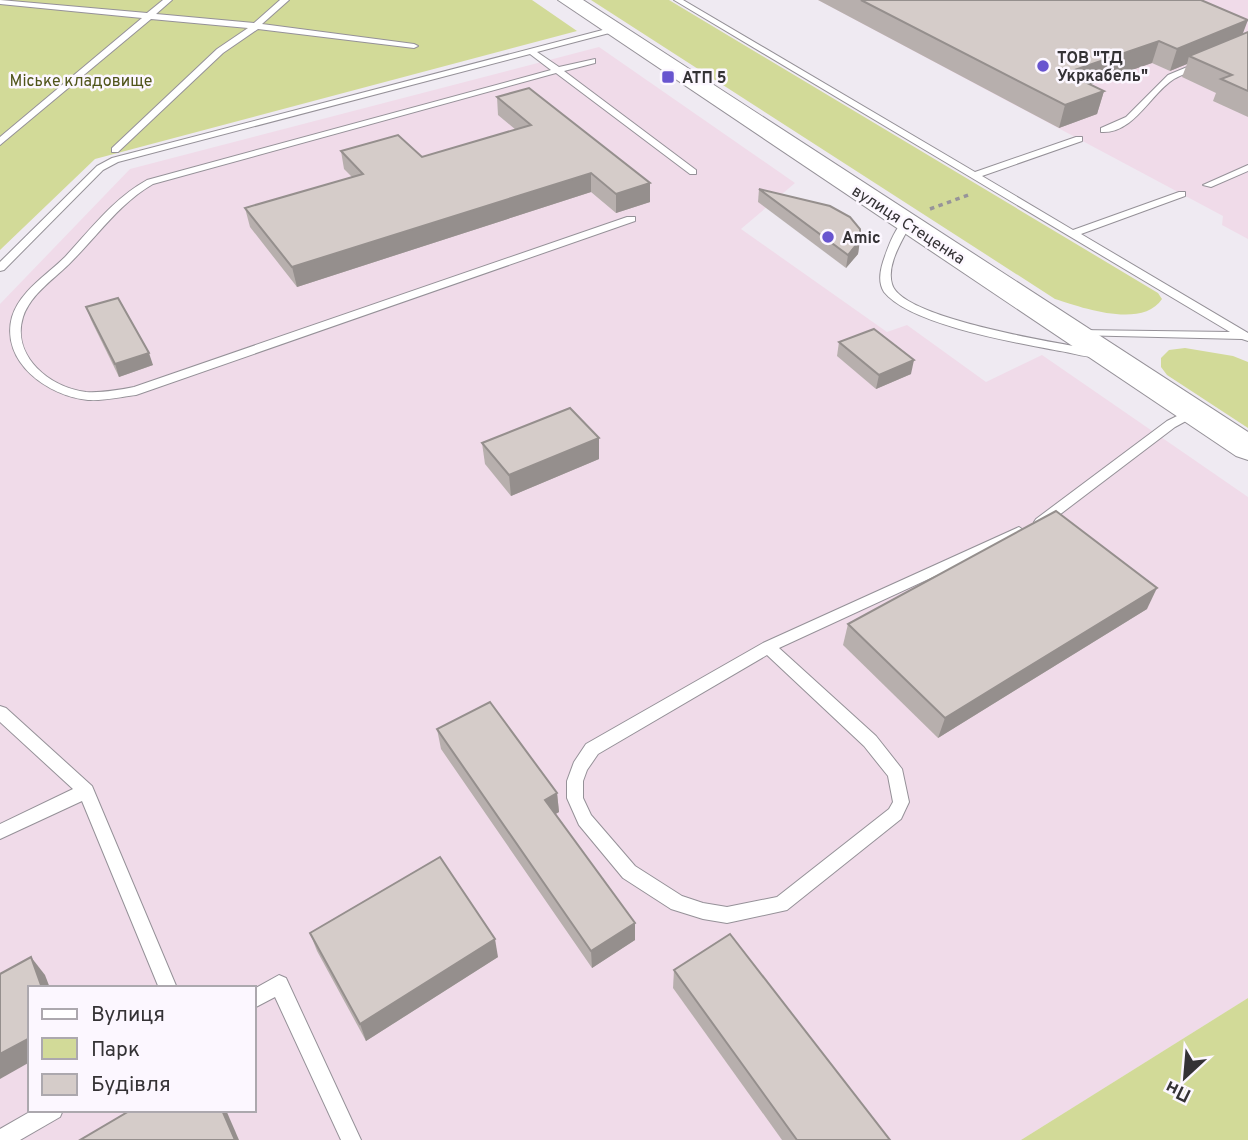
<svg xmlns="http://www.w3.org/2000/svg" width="1248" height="1140" font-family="Overpass,sans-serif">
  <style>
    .industrial { fill: #f0dbe9; fill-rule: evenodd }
    .green { fill: #d2da98 }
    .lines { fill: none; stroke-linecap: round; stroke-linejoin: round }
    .lane-casing { stroke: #959198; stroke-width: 2 }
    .secondary-casing { stroke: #959198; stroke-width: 2 }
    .path { stroke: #979499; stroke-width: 3.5; stroke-dasharray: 4.5 4.5; stroke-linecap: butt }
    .lane { fill: #fff; fill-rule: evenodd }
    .secondary { fill: #fff; fill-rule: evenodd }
    .wall { fill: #b7afad }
    .shaded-wall { fill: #958f8d }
    .building { fill: #d5ccc9; stroke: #958f8d; stroke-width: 2 }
    .poi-dot { fill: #6855cf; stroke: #fcf7ff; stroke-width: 2.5 }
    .labels { text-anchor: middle; stroke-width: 5; stroke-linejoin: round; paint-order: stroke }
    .far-poi-label { font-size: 16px; font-weight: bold; fill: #343235; stroke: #fcf7ff; text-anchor: start }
    .far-park-label { font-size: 16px; fill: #50551a; stroke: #fcf7ff }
    .far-street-label { font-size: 16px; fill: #343235; stroke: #fcf7ff }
  </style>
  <rect width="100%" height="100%" fill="#efeaf2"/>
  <!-- industrial -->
  <g class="industrial">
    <path d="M 818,0 L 1248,0 L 1248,239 L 1222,225 L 1223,216 Z"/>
    <path d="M 599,47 L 795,183 L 741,229 L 887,332 L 907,325 L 986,382 L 1042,355 L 1248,497 L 1248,998 L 1021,1140 L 0,1140 L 0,304 L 130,169 ZM 30,988 L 254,988 L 254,1110 L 30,1110 Z"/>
  </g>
  <!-- green -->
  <g class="green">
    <path d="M 0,0 L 532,0 L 577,31 L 95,159 L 0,250 Z"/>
    <path d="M 591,0 L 669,0 L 1158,293 L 1162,299 C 1142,329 1083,308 1055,299 Z"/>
    <path d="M 1185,348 L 1233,356 L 1248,362 L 1248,428 L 1167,375 L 1161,367 L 1161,358 L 1169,350 Z"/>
    <path d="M 1248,998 L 1248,1140 L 1021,1140 Z"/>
  </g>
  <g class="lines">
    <defs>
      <g id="lane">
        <path d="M 0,0 L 147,13 L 163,0 L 172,0 L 156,14 L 254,23 L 280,0 L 289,0 L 262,24 L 414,44 L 418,46 L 414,48 L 258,29 L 223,53 L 118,152 L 112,152 L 112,148 L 217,49 L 248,28 L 151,19 L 0,145 L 0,137 L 142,18 L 0,4 Z"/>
        <path d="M 674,0 L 683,0 L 975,172 L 1076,137 L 1082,137 L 1082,141 L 982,176 L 1073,230 L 1179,192 L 1185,192 L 1185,196 L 1081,234 L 1248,333 L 1248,341 L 1242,339 L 1074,335 L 1074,331 L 1078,330 L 1230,332 Z"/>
        <path d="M 614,27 L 618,29 L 617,31 L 537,52 L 559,67 L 595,59 L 595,63 L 564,71 L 696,170 L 696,174 L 690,174 L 556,73 L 153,184 C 120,203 99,234 72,261 C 56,278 31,293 23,317 C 11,356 50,388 86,392 C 102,393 119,390 134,387 L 627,217 L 635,217 L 635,221 L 136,395 C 120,397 104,401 88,400 C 48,396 0,362 12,317 C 20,291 47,275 65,257 C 91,229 113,199 147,180 L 551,70 L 530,54 L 118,162 L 103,170 L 4,270 L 0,271 L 0,262 L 97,166 L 112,158 Z"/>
        <path d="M 1197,63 L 1204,65 C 1195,71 1184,73 1174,79 C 1150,94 1134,134 1101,132 L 1101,128 L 1126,117 L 1168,75 Z"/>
        <path d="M 1248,165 L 1248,171 L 1211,187 L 1203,185 Z"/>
        <path d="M 906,220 L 911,223 C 903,240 886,264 892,284 C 901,319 1063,344 1098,350 L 1102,352 L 1102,356 C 1089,359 1073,353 1060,351 C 1018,343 910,325 884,292 C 877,281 881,267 885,256 C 889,245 896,225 906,220 Z"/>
        <path d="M 1193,408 L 1197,409 L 1199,412 L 1197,415 L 1175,427 L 1046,525 L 1036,525 L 1034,522 L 1036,519 L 1167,421 Z"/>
        <path d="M 1019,527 L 1026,532 L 1024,535 L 779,648 L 876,736 L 902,769 L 909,802 L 901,819 L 787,910 L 727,923 L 703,919 L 671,909 L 623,878 L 579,825 L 567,798 L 567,781 L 574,762 L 586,744 L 763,643 ZM 767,655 L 864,746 L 888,776 L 893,802 L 889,809 L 777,897 L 727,907 L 703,903 L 682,896 L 635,866 L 591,815 L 583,798 L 583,781 L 587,770 L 598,754 Z"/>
        <path d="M 0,706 L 6,708 L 92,786 L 177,988 L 159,988 L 82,801 L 0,839 L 0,824 L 73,789 L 0,722 Z"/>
        <path d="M 279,975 L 286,978 L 361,1140 L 341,1140 L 275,997 L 254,1008 L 254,989 Z"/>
        <path d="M 33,1110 L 63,1110 L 60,1117 L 20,1140 L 0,1140 L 0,1129 Z"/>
      </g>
      <path id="secondary" d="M 558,0 L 583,0 L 1248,432 L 1248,460 L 1236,456 Z"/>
    </defs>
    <!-- lane casing -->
    <use href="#lane" class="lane-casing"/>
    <!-- secondary casing -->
    <use href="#secondary" class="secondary-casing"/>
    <!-- path -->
    <path class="path" d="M 930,209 L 971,194"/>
    <!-- lane -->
    <use href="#lane" class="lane"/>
    <!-- secondary -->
    <use href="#secondary" class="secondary"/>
  </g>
  <!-- wall -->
  <g class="wall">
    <path d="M 818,0 L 1201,0 L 1243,35 L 1248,32 L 1248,117 L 1213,101 L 1216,93 L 1182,77 L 1187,64 L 1170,71 L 1152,63 L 1090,84 L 1104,91 L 1097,114 L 1059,128 Z"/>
    <path d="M 497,97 L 650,183 L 650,202 L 616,213 L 591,192 L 297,287 L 250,227 L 245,208 L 352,177 L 344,169 L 341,151 L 422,157 L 516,130 L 498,115 Z"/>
    <path d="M 759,189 L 860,240 L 858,254 L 846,268 L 758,202 Z"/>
    <path d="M 86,307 L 153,365 L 119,377 L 91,320 Z"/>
    <path d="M 839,342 L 911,374 L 876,389 L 837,356 Z"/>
    <path d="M 599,438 L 599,459 L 511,496 L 485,464 L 482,443 Z"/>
    <path d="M 1147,609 L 938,738 L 843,645 L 848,624 Z"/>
    <path d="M 437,729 L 557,793 L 559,812 L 555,814 L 635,923 L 635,940 L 592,968 L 441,749 Z"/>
    <path d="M 310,933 L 498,957 L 366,1041 L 317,951 Z"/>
    <path d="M 674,970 L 890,1140 L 782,1140 L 673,988 Z"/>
  </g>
  <!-- shaded-wall -->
  <g class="shaded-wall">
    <path d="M 1248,20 L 1240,41 L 1189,56 L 1187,64 L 1170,71 L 1177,49 Z"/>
    <path d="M 1159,41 L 1152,63 L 1060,95 L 1066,73 Z"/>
    <path d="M 1104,91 L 1097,114 L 1059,128 L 1065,105 Z"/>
    <path d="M 591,173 L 591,192 L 297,287 L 292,267 Z"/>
    <path d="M 650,183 L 650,202 L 616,213 L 616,194 Z"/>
    <path d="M 860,240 L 858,254 L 846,268 L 848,255 Z"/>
    <path d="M 149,353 L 153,365 L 119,377 L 115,364 Z"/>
    <path d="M 914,360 L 911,374 L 876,389 L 879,375 Z"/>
    <path d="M 599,438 L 599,459 L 511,496 L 509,475 Z"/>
    <path d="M 1157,588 L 1147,609 L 938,738 L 945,718 Z"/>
    <path d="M 557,793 L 559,812 L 547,819 L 545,800 Z"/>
    <path d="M 635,923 L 635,940 L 592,968 L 591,951 Z"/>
    <path d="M 495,939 L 498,957 L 366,1041 L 360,1024 Z"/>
    <path d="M 31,957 L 45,975 L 50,988 L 42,988 Z"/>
    <path d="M 30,1038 L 30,1062 L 0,1079 L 0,1054 Z"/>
    <path d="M 222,1110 L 226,1110 L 239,1140 L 235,1140 Z"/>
  </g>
  <!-- building -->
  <g class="building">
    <path d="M 861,0 L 1201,0 L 1248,20 L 1177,49 L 1159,41 L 1066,73 L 1104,91 L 1065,105 Z"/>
    <path d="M 1248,32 L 1248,91 L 1221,79 L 1232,75 L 1189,56 Z"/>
    <path d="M 529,88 L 650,183 L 616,194 L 591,173 L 292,267 L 245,208 L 363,174 L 341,151 L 398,135 L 422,157 L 531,125 L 497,97 Z"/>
    <path d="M 759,189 L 830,206 L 850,217 L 860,229 L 860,240 L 848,255 Z"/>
    <path d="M 118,298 L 149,353 L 115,364 L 86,307 Z"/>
    <path d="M 874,329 L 914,360 L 879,375 L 839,342 Z"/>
    <path d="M 570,408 L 599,438 L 509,475 L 482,443 Z"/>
    <path d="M 1056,511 L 1157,588 L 945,718 L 848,624 Z"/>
    <path d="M 490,702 L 557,793 L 545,800 L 635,923 L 591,951 L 437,729 Z"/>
    <path d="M 440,857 L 495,939 L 360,1024 L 310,933 Z"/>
    <path d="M 730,934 L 890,1140 L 797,1140 L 674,970 Z"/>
    <path d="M 31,957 L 42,988 L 30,988 L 30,1038 L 0,1054 L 0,974 Z"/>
    <path d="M 131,1110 L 222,1110 L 235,1140 L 80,1140 Z"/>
  </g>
  <!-- markers -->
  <g class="poi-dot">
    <circle cx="1043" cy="66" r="7"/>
    <rect x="661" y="70" width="14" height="14" rx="3.5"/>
    <circle cx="828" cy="237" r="7"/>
  </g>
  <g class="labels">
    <!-- far-poi labels -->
    <g class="far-poi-label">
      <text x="1057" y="63">ТОВ "ТД<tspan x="1057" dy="18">Укркабель"</tspan></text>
      <text x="682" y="83">АТП 5</text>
      <text x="842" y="243">Amic</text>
    </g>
    <!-- far-park labels -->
    <g class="far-park-label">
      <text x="81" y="86">Міське кладовище</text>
    </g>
    <!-- far-street labels -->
    <g class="far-street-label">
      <text transform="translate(909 224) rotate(33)" y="6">вулиця Стеценка</text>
    </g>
  </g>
  <!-- legend -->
  <rect x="28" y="986" width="228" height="126" fill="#fcf7ff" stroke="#aca8ae" stroke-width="2"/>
  <rect x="42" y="1009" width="35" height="10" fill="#ffffff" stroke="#aca8ae" stroke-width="2"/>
  <text x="91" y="1021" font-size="21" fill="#343235">Вулиця</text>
  <rect x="42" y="1038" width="35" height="21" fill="#d2da98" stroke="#aca8ae" stroke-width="2"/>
  <text x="91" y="1056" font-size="21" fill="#343235">Парк</text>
  <rect x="42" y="1074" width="35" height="21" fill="#d5ccc9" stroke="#aca8ae" stroke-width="2"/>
  <text x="91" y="1091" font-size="21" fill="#343235">Будівля</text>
  <!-- north arrow -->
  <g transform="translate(1185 1077) rotate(206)" stroke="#fcf7ff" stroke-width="5" paint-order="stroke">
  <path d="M0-5L12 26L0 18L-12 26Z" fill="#343235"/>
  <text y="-10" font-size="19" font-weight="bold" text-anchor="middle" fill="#343235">Пн</text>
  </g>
</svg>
